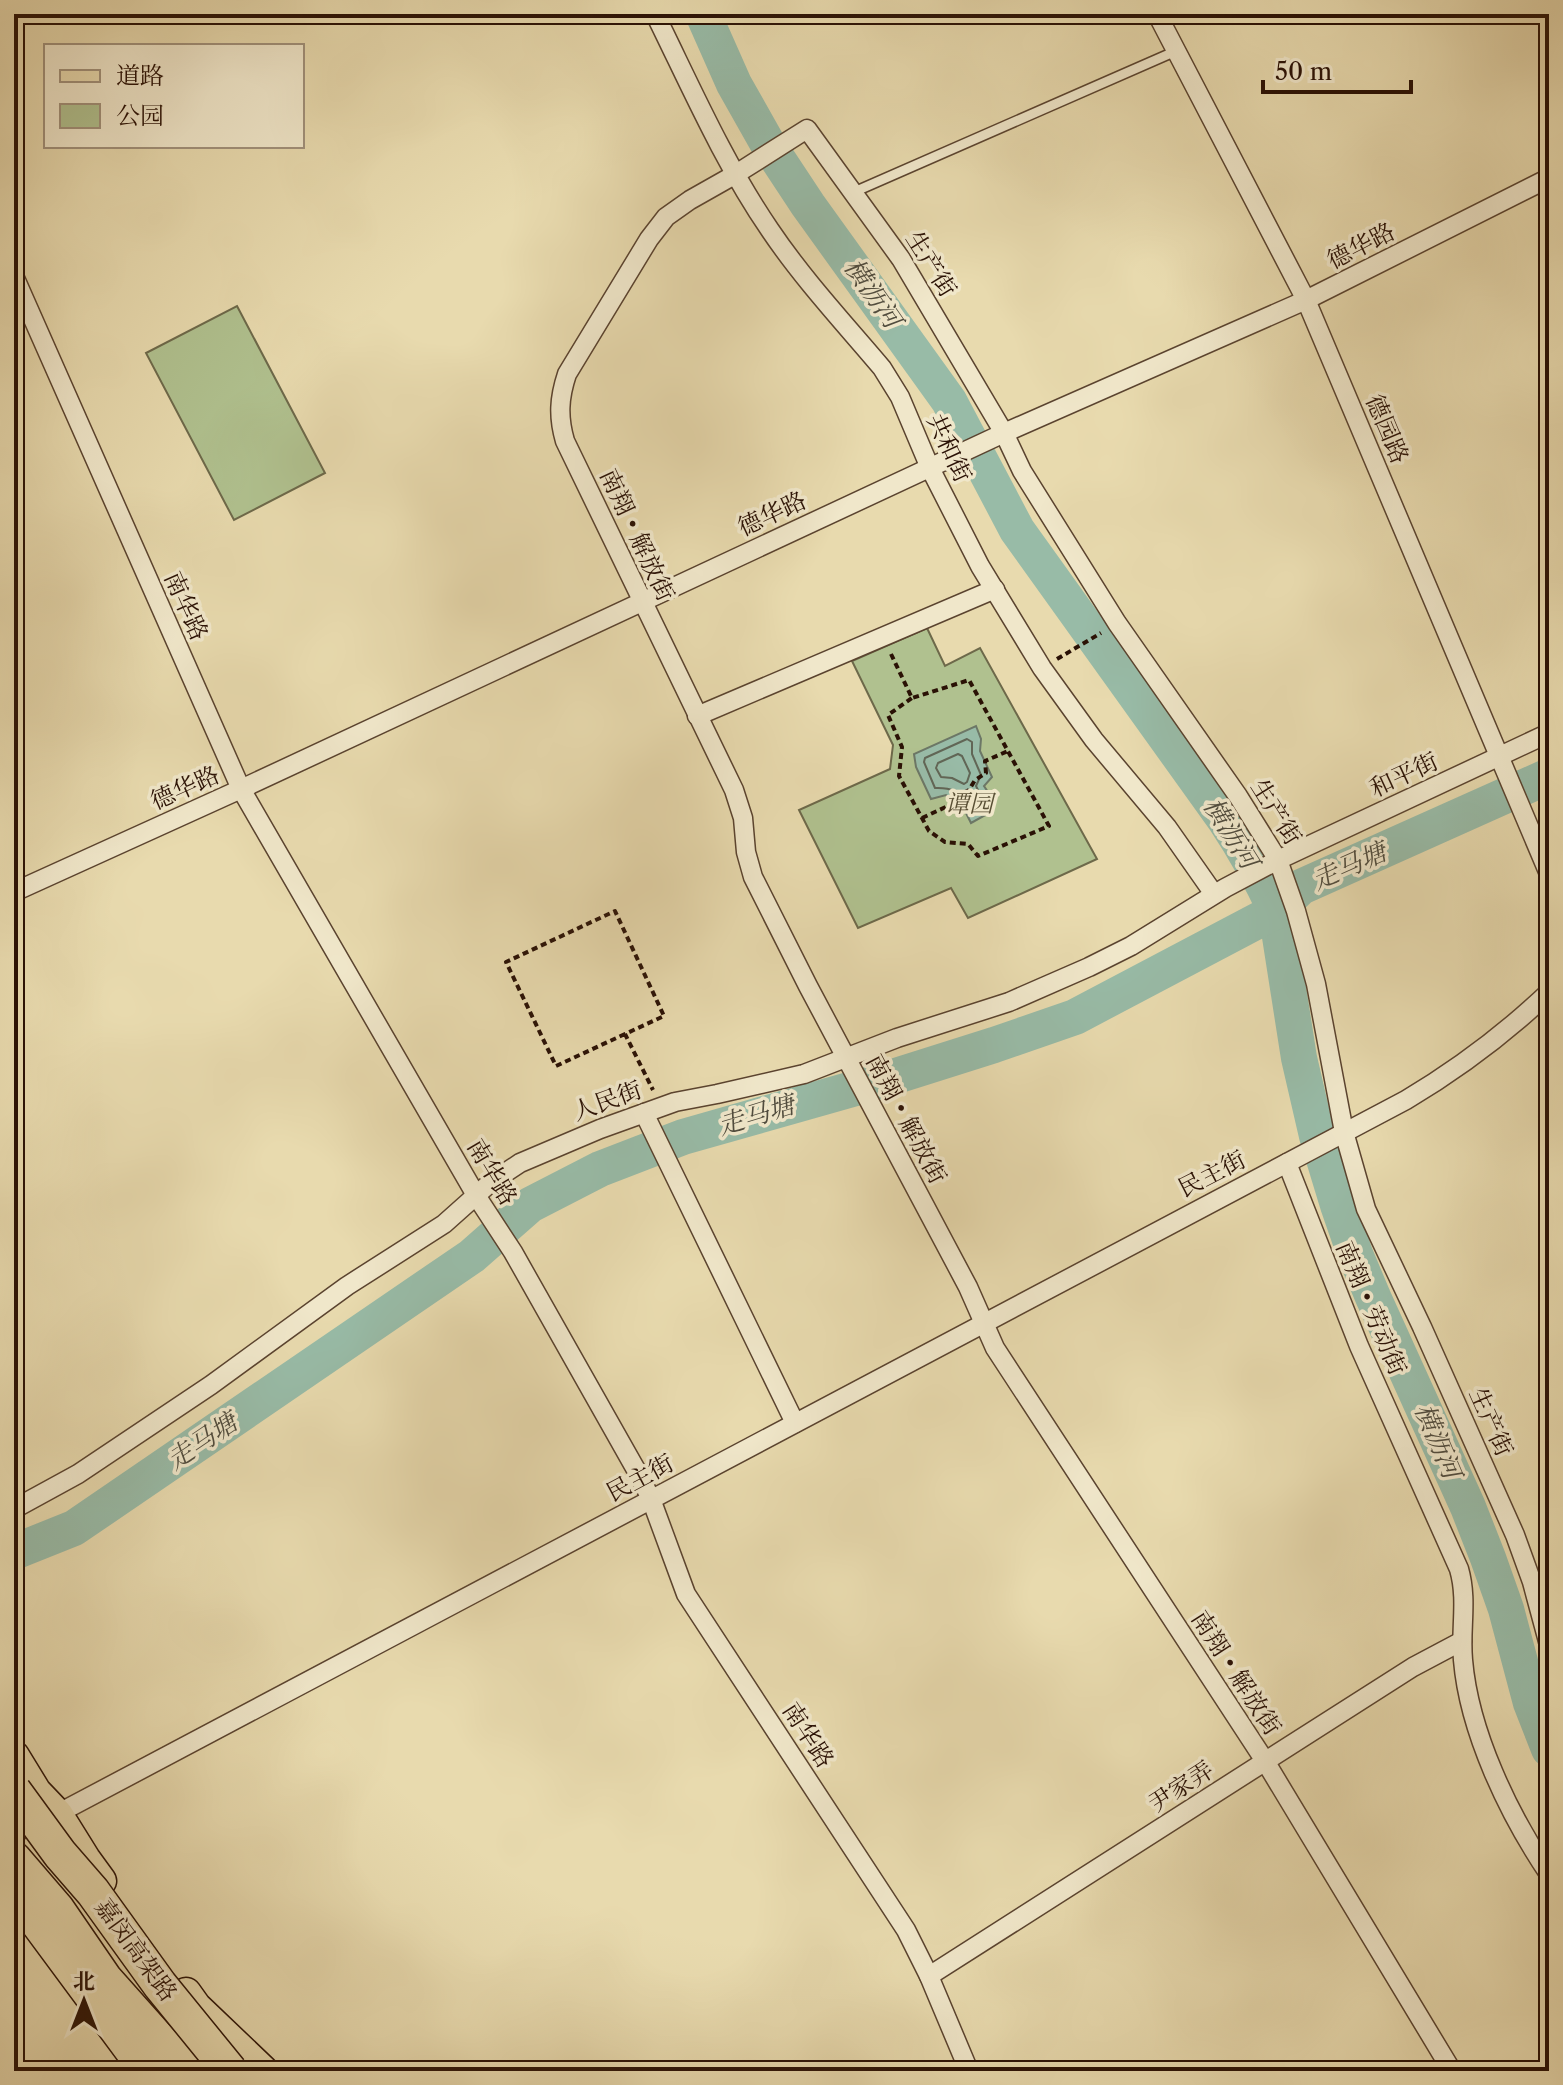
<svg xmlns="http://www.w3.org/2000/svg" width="1563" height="2085" font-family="'Libre Caslon Text','Noto Serif SC',serif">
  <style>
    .green { fill: #b0c18f; stroke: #6d694a; stroke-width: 2 }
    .water { fill: #98bba7; stroke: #6c7766; stroke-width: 2 }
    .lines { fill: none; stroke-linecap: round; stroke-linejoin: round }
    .shore { stroke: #616656; stroke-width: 2 }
    .river { stroke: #98bba7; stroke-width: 36 }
    .lane-casing { stroke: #5a432f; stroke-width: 12 }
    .street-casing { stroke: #5a432f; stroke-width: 21 }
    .primary-casing { stroke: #2a1105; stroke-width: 33 }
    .highway-casing { stroke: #2a1105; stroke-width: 37 }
    .path { stroke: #2a1105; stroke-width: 4; stroke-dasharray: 6 4; stroke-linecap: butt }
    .lane { stroke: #f0e7ca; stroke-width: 9 }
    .street { stroke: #f0e7ca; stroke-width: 18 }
    .primary { stroke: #e8daae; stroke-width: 30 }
    .highway { stroke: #e8daae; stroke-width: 34 }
    .highway-bridge-casing { stroke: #2a1105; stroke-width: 37; stroke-linecap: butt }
    .highway-bridge { stroke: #e8daae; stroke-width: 34 }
    .labels { text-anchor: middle; stroke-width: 7; stroke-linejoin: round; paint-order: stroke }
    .street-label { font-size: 24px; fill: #2a1105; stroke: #f0e7ca }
    .park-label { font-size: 24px; font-style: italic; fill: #594f35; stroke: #f0e7ca }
    .water-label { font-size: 26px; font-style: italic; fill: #504c3e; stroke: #f0e7ca }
  </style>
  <rect width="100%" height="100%" fill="#e8daae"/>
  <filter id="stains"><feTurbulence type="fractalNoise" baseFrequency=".0025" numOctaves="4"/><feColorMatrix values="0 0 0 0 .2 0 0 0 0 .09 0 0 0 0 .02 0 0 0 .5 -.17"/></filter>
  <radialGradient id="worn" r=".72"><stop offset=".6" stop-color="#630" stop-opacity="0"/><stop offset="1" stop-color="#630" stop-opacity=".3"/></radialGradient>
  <!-- green -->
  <g class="green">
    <path d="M 237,306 L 325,473 L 234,520 L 146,353 Z"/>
    <path d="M 927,628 L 945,666 L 980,648 L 1097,859 L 968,918 L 951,888 L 858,928 L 799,810 L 890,769 L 893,745 L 852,661 Z"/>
  </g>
  <!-- water -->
  <path class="water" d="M 976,726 L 981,739 L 980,751 L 992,777 L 984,786 L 992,798 L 991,812 L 971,823 L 963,807 L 946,795 L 931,799 L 916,767 L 914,754 Z"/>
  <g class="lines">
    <!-- shore -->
    <g class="shore">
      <path d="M 967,739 L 972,742 L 972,754 L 981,775 L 976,786 L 983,800 L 984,806 L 977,810 C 961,797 959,787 935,788 L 924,762 L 925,758 Z"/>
      <path d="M 958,754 L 962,756 L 970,773 L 967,782 L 964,784 L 952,778 L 941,777 L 936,768 L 938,763 Z"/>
    </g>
    <!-- river -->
    <g class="river">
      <path d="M 703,14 L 734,84 L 769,146 L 808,205 L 949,401 L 1017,530 L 1225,820 C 1245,850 1261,879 1276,911 L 1299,1058 L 1317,1136 L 1338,1205 L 1355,1254 L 1373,1297 L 1468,1507 L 1488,1558 L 1506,1609 L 1531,1703 L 1549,1749"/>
      <path d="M 14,1552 L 74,1528 L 472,1256 L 530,1205 L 600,1169 L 683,1137 L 877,1082 L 994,1045 L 1075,1017 L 1276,911 L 1301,887 L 1549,776"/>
    </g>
    <defs>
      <path id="lane" d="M 854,192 L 1176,51"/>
      <g id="street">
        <path d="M 655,14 C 691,87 724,163 770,230 C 803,279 844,323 882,368 L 900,397 L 930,468 L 980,566 L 1042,668 L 1094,740 L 1167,827 L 1214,894"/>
        <path d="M 1157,14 L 1306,300 L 1549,874"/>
        <path d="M 14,276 L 241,789 L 477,1197 L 513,1252 L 639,1475 L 651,1499 L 686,1594 L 906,1930 L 929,1976 L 969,2071"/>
        <path d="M 697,716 L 995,589"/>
        <path d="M 14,892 L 241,789 L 1004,433 L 1306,300 L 1549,178"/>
        <path d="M 644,1113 L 795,1423"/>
        <path d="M 1287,1163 L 1359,1346 L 1459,1569 C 1468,1600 1460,1629 1463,1660 C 1469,1732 1509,1815 1549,1874"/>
        <path d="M 14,1509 L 78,1474 L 211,1385 L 347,1286 L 444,1224 L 490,1183 L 520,1163 L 600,1129 L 675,1102 L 717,1094 L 804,1074 L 897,1038 L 1009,1002 L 1089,967 L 1131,946 L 1225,888 L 1278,860 L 1549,733"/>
        <path d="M 14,1833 L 57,1814 L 1406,1100 C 1458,1069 1505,1034 1549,992"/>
        <path d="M 929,1976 L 1413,1667 L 1462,1641"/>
        <path d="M 1452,2071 L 1265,1761 L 995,1348 L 968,1287 L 808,986 L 753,877 L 746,852 L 743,818 L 734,790 L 565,441 C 558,417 559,398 567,374 L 649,239 L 666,217 L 690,200 L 736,174 L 807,129 L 901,259 L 1004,433 L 1022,471 L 1117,623 L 1238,796 L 1278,860 L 1296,911 L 1316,984 L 1344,1132 L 1366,1209 L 1422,1327 L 1515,1535 L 1532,1582 L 1549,1645"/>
      </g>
      <g id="primary">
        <path d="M 14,1756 L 36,1792 L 57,1814 L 85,1859 L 101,1881"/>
        <path d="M 14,1894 L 145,2071"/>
        <path d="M 186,1993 L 196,2007 L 263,2071"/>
      </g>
      <path id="highway" d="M 14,1859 L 57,1909 L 105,1979 L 187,2071"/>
    </defs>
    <!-- lane casing -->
    <use href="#lane" class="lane-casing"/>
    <!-- street casing -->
    <use href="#street" class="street-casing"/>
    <!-- primary casing -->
    <use href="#primary" class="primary-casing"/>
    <!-- highway casing -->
    <use href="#highway" class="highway-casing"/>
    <!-- path -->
    <g class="path">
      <path d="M 891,654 L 912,698 L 969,680 L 1049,826 L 978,856 L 968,844 L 945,842 L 929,831 L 899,776 L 902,747 L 888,715 L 912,698"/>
      <path d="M 1057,659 L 1101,633"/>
      <path d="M 922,818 L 950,805 L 957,796 L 969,790 L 975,780 L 986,773 L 985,761 L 1008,751"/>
      <path d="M 625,1034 L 556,1066 L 506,962 L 615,911 L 664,1016 L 625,1034 L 653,1090"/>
    </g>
    <!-- lane -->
    <use href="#lane" class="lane"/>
    <!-- street -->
    <use href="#street" class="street"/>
    <!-- primary -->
    <use href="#primary" class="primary"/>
    <!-- highway -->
    <use href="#highway" class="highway"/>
    <defs>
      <path id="highway-bridge" d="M 14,1791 L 60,1854 L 93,1892 L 160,1985 L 230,2071"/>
    </defs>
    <!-- highway-bridge casing -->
    <use href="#highway-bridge" class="highway-bridge-casing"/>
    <!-- highway-bridge -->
    <use href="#highway-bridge" class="highway-bridge"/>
  </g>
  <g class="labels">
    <!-- street labels -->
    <g class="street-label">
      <text transform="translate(1361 246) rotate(-27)" y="8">德华路</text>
      <text transform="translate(931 264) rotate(58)" y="8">生产街</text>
      <text transform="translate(1387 429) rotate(67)" y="8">德园路</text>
      <text transform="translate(949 448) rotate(65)" y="8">共和街</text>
      <text transform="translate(772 514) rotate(-25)" y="8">德华路</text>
      <text transform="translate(637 535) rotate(65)" y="8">南翔 • 解放街</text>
      <text transform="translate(186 606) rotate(66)" y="8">南华路</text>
      <text transform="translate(1404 775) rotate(-25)" y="8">和平街</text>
      <text transform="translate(185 788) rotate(-24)" y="8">德华路</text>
      <text transform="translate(1276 812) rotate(58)" y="8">生产街</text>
      <text transform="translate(607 1101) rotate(-20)" y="8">人民街</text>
      <text transform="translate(906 1119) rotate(62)" y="8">南翔 • 解放街</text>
      <text transform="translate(492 1172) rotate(59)" y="8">南华路</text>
      <text transform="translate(1212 1174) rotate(-27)" y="8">民主街</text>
      <text transform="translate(1371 1308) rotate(67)" y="8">南翔 • 劳动街</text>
      <text transform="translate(1491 1422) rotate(66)" y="8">生产街</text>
      <text transform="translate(640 1478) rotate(-28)" y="8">民主街</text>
      <text transform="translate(1236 1673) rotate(57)" y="8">南翔 • 解放街</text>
      <text transform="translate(808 1735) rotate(57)" y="8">南华路</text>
      <text transform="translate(1181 1787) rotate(-33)" y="8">尹家弄</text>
      <text transform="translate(136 1950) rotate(54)" y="8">嘉闵高架路</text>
    </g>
    <!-- park labels -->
    <g class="park-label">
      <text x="969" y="812">谭园</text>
    </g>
    <!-- water labels -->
    <g class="water-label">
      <text transform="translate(873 293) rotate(55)" y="9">横沥河</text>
      <text transform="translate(1231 833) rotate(58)" y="9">横沥河</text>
      <text transform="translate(1349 866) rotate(-24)" y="9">走马塘</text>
      <text transform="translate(756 1115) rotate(-17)" y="9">走马塘</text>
      <text transform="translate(202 1441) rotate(-34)" y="9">走马塘</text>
      <text transform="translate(1438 1441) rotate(67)" y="9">横沥河</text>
    </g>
  </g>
  <!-- margin -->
  <rect width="1563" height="2085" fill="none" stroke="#e8daae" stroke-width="48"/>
  <rect x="16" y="16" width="1531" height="2053" fill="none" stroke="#2a1105" stroke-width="4"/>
  <rect x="24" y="24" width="1515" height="2037" fill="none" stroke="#2a1105" stroke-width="2"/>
  <!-- legend -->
  <rect x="44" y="44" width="260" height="104" fill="#f0e7ca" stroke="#a1917b" stroke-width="2"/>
  <rect x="60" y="70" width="40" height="12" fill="#e8daae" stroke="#a1917b" stroke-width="2"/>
  <text x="116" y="84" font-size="24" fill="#2a1105">道路</text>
  <rect x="60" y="104" width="40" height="24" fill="#b0c18f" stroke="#a1917b" stroke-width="2"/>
  <text x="116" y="124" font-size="24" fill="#2a1105">公园</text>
  <!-- north arrow -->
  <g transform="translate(84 2001)" stroke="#f0e7ca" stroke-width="6" paint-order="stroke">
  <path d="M0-6L14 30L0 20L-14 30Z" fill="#2a1105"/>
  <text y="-12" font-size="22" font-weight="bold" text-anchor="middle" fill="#2a1105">北</text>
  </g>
  <!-- scale -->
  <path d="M1263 80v12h148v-12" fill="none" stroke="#2a1105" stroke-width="4"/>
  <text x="1275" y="80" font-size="24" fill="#2a1105" stroke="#f0e7ca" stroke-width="6" paint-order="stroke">50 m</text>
  <rect width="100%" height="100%" filter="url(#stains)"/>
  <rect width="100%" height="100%" fill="url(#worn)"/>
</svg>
